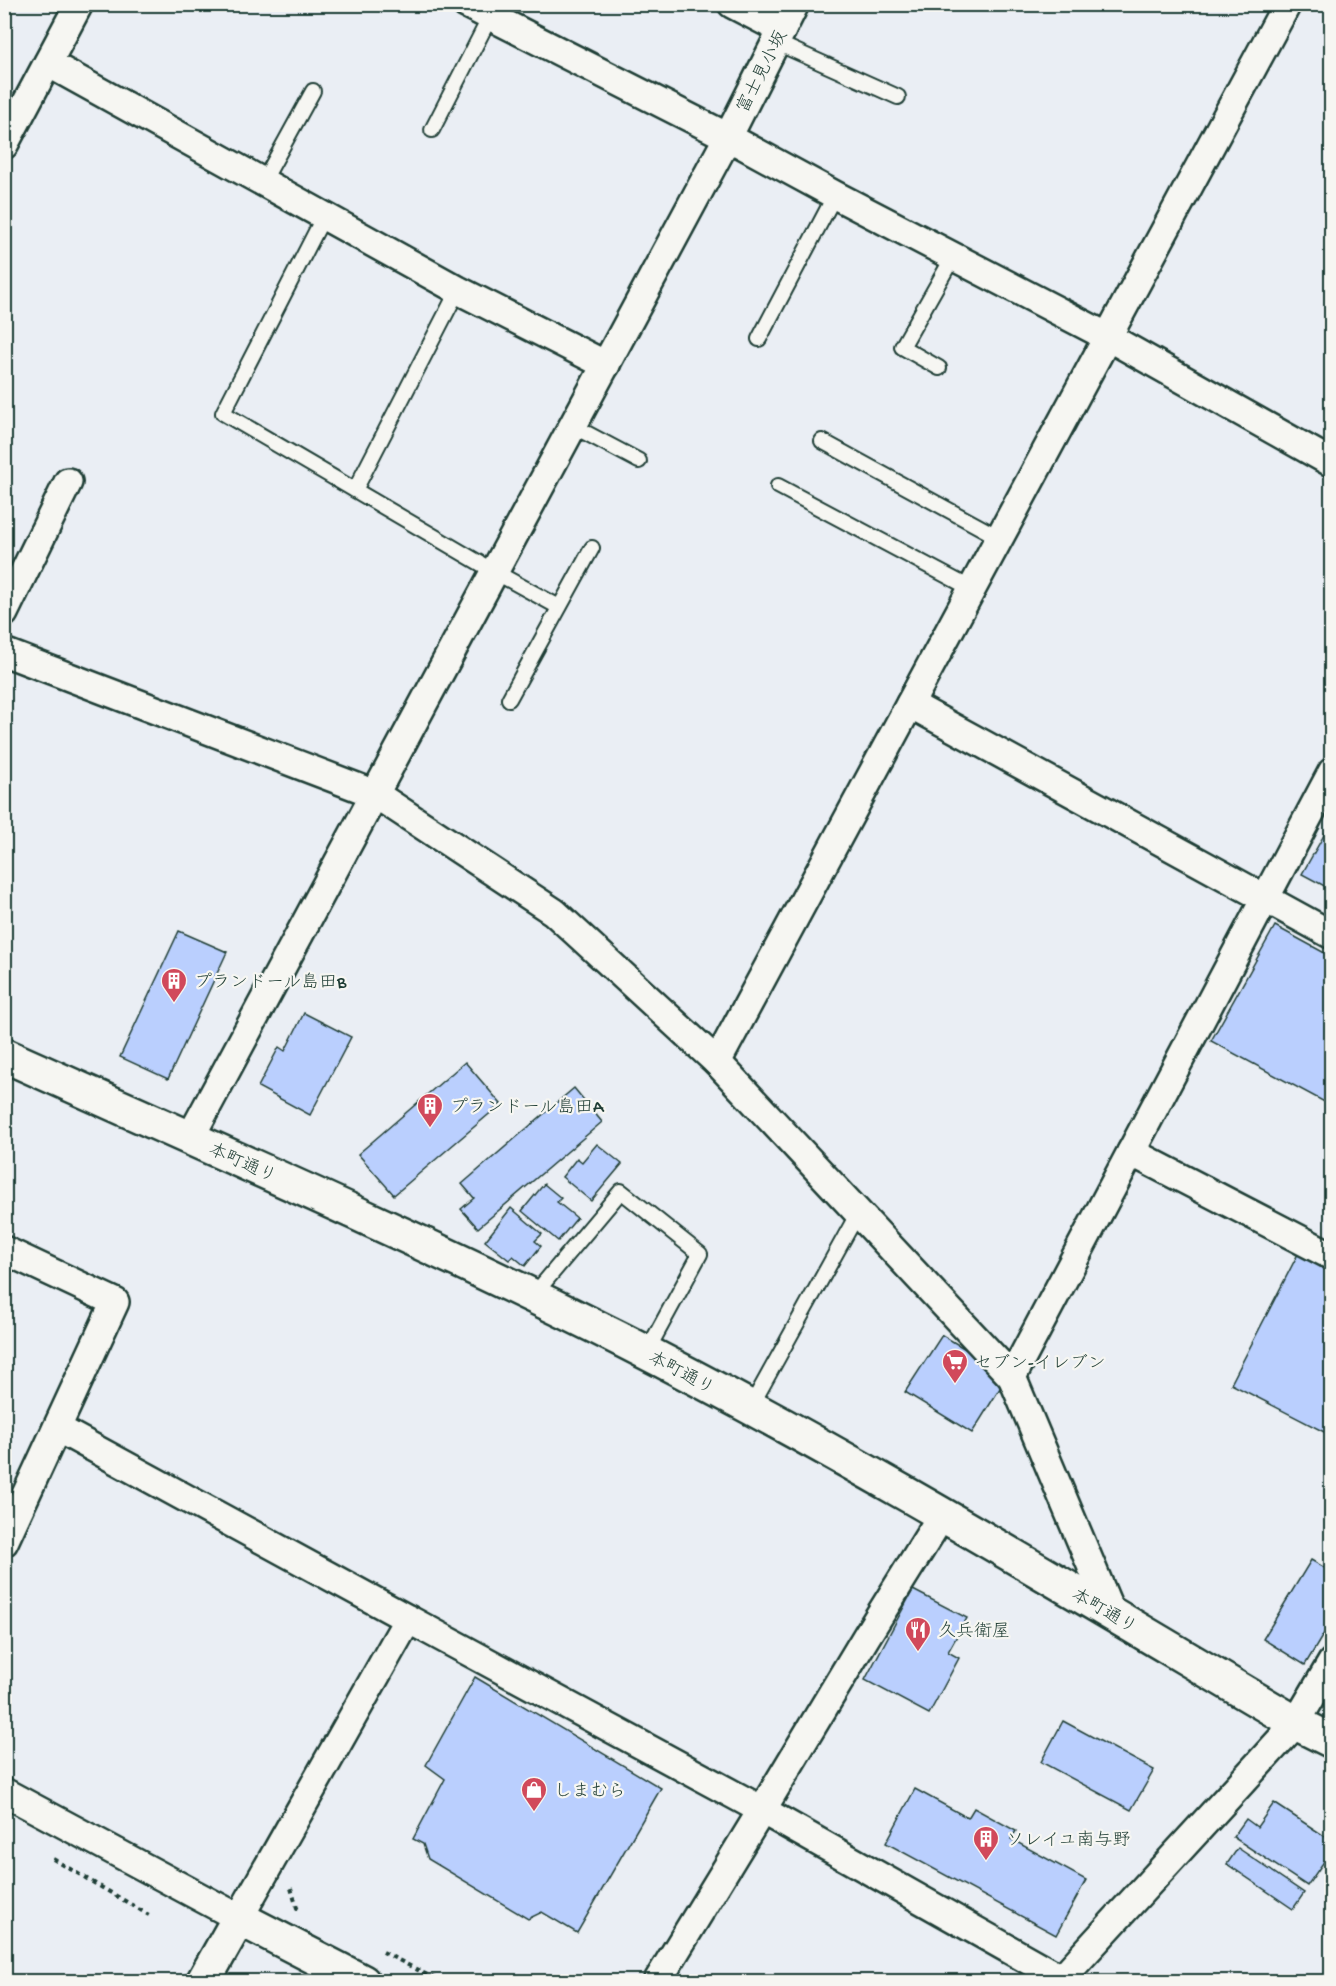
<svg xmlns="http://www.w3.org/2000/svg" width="1336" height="1986" font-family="'Gochi Hand','Klee One',sans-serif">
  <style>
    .building { fill: #bacffe; stroke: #1f3d34; stroke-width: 1.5 }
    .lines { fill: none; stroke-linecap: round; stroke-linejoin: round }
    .lane-casing { stroke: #1f3d34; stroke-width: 18 }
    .street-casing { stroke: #1f3d34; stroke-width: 32 }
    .secondary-casing { stroke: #1f3d34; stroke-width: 38 }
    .path { stroke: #1f3d34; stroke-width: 4; stroke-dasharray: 4.5 4.5; stroke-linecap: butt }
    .lane { stroke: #f6f6f2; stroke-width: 14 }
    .street { stroke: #f6f6f2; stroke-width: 27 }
    .secondary { stroke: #f6f6f2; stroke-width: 33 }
    .labels { text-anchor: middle; stroke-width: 4.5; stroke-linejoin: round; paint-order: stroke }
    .street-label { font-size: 18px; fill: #1f3d34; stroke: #f6f6f2 }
    .poi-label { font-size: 18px; fill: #1f3d34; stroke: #f6f6f2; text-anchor: start }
  </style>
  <rect width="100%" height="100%" fill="#eaeef4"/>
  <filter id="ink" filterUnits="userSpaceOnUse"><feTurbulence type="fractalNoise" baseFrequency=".0167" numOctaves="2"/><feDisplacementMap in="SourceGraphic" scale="12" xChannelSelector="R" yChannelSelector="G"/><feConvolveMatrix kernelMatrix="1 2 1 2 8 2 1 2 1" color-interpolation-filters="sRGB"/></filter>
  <g filter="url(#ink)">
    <!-- building -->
    <g class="building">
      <path d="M 1332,821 L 1332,890 L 1302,874 Z"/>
      <path d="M 1275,926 L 1332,957 L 1332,1106 L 1211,1041 Z"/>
      <path d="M 179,931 L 227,952 L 168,1079 L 120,1057 Z"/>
      <path d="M 304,1013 L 351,1037 L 310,1115 L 258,1087 L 279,1047 L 285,1051 Z"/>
      <path d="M 465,1062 L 501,1104 L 394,1195 L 358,1154 Z"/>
      <path d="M 574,1088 L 602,1122 L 478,1228 L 461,1209 L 474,1198 L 462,1184 Z"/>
      <path d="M 597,1144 L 622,1164 L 591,1201 L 562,1177 L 577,1158 L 582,1162 Z"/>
      <path d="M 544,1184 L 561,1198 L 557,1202 L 577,1218 L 558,1241 L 522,1211 Z"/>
      <path d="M 511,1208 L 542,1234 L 535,1241 L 541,1246 L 525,1266 L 513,1256 L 509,1260 L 485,1241 Z"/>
      <path d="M 1299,1252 L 1332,1268 L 1332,1436 L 1231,1384 Z"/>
      <path d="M 942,1335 L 972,1353 L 1002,1385 L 972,1433 L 905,1392 Z"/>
      <path d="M 1311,1560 L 1332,1572 L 1332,1620 L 1305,1665 L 1263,1639 Z"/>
      <path d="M 913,1590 L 967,1618 L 948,1652 L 959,1658 L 929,1714 L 865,1680 Z"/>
      <path d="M 475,1677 L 661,1788 L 577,1933 L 542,1912 L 528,1919 L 428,1859 L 423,1844 L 413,1839 L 445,1779 L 426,1765 Z"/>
      <path d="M 1063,1721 L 1154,1770 L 1131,1810 L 1041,1762 Z"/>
      <path d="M 915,1789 L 968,1818 L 974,1808 L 1016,1831 L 1011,1839 L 1086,1880 L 1056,1935 L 886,1843 Z"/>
      <path d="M 1274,1803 L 1332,1841 L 1332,1850 L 1307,1886 L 1233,1837 L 1246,1819 L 1257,1827 Z"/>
      <path d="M 1238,1848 L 1304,1893 L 1293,1909 L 1227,1864 Z"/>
    </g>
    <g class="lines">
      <defs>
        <g id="lane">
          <path d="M 775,42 L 898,97"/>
          <path d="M 432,130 L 490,17"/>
          <path d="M 263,182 L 313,91"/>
          <path d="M 324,216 L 223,413 L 495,572 L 559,607"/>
          <path d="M 759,339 L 835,195"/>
          <path d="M 939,368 L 902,347 L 953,257"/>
          <path d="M 573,426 L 639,461"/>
          <path d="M 822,441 L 1000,538"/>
          <path d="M 778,486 L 972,589"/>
          <path d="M 355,490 L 458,290"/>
          <path d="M 509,699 L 592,548"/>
          <path d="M 532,1297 L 621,1191 L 700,1254 L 646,1353"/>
          <path d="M 750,1408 L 858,1213"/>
        </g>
        <g id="street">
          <path d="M 466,4 L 728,137 L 835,195 L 1108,337 L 1332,463"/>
          <path d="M 732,4 L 782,30"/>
          <path d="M 48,63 L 458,290 L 606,365"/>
          <path d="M 4,145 L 79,4"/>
          <path d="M 4,613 L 68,482"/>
          <path d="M 4,652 L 375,794 L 554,912 L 717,1062 L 1012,1377 L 1112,1615"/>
          <path d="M 910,704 L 1332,935"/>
          <path d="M 717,1062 L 1287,4"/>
          <path d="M 190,1138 L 728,137 L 795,4"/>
          <path d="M 1131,1152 L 1332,1256"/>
          <path d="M 4,1250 L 115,1302 L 4,1542"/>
          <path d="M 1012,1377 L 1332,772"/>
          <path d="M 57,1428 L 408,1619"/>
          <path d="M 4,1792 L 239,1918 L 408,1619 L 762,1810 L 866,1637 L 942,1515"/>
          <path d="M 1062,1978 L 1296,1723 L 1332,1662"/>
          <path d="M 657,1982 L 762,1810 L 1067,1982"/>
        </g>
        <g id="secondary">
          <path d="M 4,1055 C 211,1148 419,1238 622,1340 C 853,1457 1074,1592 1296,1723 L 1332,1741"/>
          <path d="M 203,1982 L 239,1918 L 363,1982"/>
        </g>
      </defs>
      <!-- lane casing -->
      <use href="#lane" class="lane-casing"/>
      <!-- street casing -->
      <use href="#street" class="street-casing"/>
      <!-- secondary casing -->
      <use href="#secondary" class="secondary-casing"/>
      <!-- path -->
      <g class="path">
        <path d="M 53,1859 L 149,1915"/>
        <path d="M 291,1888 L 297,1908 L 299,1909"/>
        <path d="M 383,1952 L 441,1982"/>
      </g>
      <!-- lane -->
      <use href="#lane" class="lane"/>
      <!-- street -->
      <use href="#street" class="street"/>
      <!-- secondary -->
      <use href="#secondary" class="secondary"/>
    </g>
  </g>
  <!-- icons -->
  <defs>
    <symbol id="building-pin" viewBox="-11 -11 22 30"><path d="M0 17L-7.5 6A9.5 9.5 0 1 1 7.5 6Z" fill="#d1495b" stroke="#f6f6f2"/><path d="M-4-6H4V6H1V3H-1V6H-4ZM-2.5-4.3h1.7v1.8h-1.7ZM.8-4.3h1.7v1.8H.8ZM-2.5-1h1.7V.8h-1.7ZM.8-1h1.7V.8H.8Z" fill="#fff"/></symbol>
    <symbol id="supermarket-pin" viewBox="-11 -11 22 30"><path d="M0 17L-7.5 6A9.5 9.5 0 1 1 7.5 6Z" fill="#d1495b" stroke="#f6f6f2"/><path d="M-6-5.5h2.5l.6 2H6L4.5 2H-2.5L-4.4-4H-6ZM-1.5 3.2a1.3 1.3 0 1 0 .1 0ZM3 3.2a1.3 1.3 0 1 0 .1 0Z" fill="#fff"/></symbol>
    <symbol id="restaurant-pin" viewBox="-11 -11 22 30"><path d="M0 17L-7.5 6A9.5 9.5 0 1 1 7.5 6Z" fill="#d1495b" stroke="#f6f6f2"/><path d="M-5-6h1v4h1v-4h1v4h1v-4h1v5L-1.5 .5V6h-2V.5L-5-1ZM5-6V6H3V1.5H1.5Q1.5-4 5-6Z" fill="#fff"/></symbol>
    <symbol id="shop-pin" viewBox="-11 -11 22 30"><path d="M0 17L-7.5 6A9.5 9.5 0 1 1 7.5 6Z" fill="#d1495b" stroke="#f6f6f2"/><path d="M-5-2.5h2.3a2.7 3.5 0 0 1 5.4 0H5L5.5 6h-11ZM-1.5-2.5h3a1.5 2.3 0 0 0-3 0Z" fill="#fff"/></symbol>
  </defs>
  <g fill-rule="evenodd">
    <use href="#building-pin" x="159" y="966" width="30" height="40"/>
    <use href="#building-pin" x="415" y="1091" width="30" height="40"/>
    <use href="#supermarket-pin" x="940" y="1347" width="30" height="40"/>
    <use href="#restaurant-pin" x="903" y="1615" width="30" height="40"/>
    <use href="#shop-pin" x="519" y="1775" width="30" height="40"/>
    <use href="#building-pin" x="971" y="1824" width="30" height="40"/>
  </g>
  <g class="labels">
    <!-- street labels -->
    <g class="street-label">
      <text transform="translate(761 71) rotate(-63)" y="6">富士見小坂</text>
      <text transform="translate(243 1162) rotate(24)" y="6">本町通り</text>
      <text transform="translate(682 1372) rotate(28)" y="6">本町通り</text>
      <text transform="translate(1105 1610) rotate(30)" y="6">本町通り</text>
    </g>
    <!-- poi labels -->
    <g class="poi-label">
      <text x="194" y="987">プランドール島田B</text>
      <text x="450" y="1112">プランドール島田A</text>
      <text x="974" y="1368">セブン-イレブン</text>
      <text x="938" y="1636">久兵衛屋</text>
      <text x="554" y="1796">しまむら</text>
      <text x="1006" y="1845">ソレイユ南与野</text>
    </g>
  </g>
  <!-- margin -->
  <rect width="1336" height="1986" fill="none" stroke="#f6f6f2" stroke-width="24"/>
  <rect x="12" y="12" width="1312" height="1962" fill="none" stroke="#1f3d34" stroke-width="2" filter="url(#ink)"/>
</svg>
